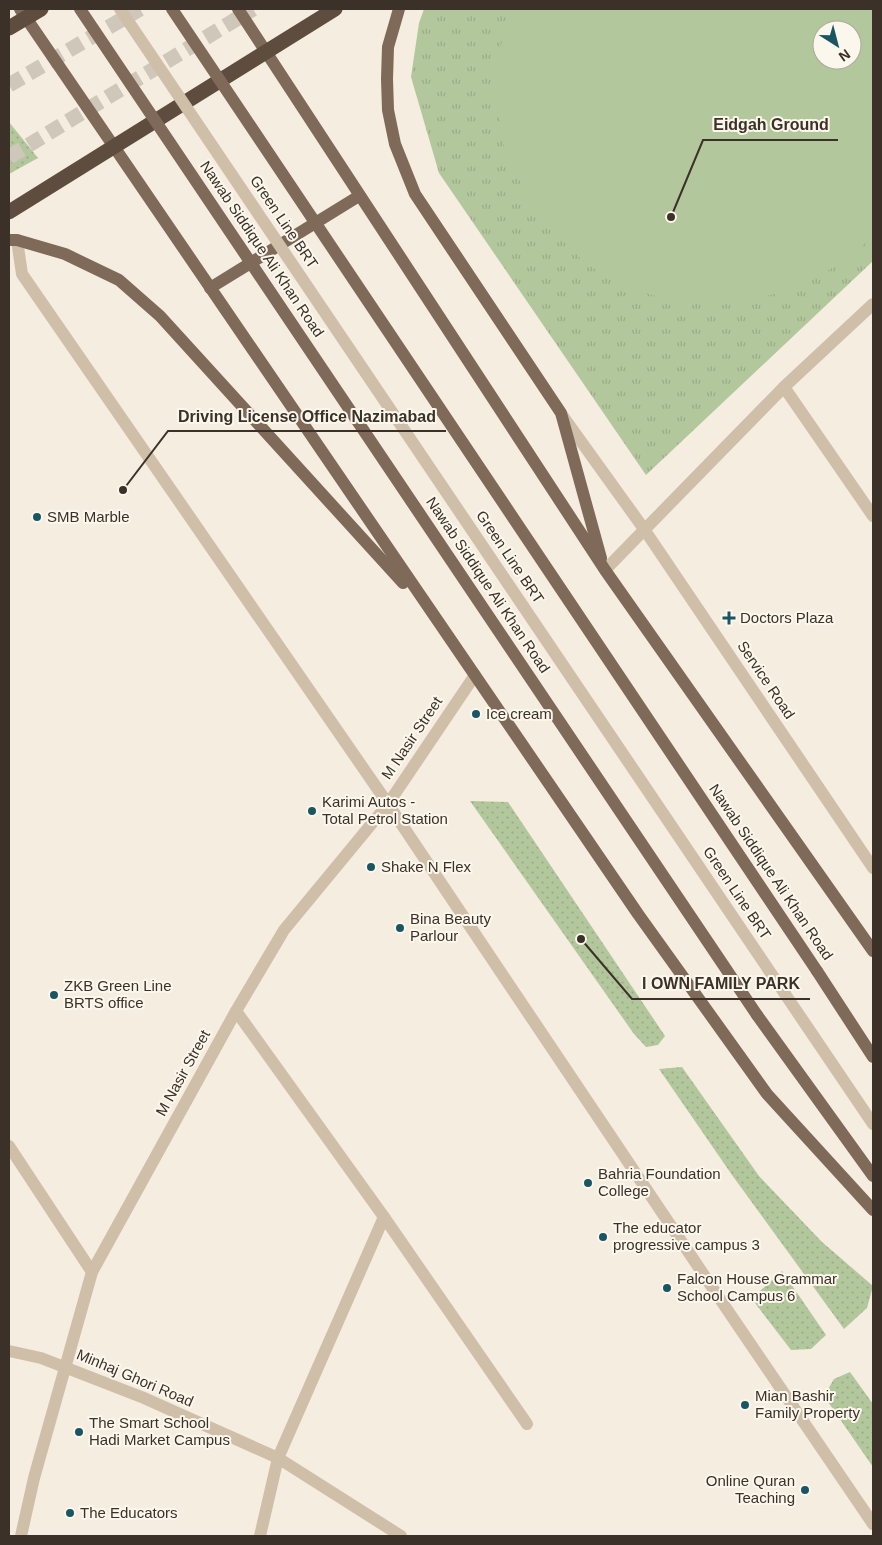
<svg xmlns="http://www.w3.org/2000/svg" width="882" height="1545" font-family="Arial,sans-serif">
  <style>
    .grass { fill: url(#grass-dots) }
    .park { fill: url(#park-tufts); fill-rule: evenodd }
    .pitch { fill: #b3c79c; fill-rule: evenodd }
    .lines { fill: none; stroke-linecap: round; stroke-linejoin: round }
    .highway-tunnel { stroke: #d0c7bb; stroke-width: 15; stroke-dasharray: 15 8; stroke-linecap: butt }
    .minor { stroke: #cfbfa9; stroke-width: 12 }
    .major { stroke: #7f6a59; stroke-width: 12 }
    .highway { stroke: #5e4d3f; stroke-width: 15 }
    .minor-bridge { stroke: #cfbfa9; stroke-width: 12 }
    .major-bridge { stroke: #7f6a59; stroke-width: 12 }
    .poi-dot { fill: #195563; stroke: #fcf7ec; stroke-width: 2 }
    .labels { text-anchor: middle; stroke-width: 4; stroke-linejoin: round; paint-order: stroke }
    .street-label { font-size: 15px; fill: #3c3129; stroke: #fcf7ec }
    .poi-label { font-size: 15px; fill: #3c3129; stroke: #fcf7ec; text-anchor: start }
    .leader { fill: none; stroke: #3c3129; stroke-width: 2 }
    .callout-dot { fill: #3c3129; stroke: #fcf7ec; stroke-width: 2 }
    .callout-label { font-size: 16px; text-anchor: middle; font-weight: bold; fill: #3c3129; stroke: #fcf7ec; stroke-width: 4; stroke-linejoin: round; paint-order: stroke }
  </style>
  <defs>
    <pattern id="grass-dots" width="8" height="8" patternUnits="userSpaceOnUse" patternTransform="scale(1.25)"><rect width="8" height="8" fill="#b3c79c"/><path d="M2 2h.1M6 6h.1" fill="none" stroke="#9bab86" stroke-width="1.8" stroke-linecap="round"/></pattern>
    <pattern id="park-tufts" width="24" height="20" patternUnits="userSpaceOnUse" patternTransform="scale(1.25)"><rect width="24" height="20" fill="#b3c79c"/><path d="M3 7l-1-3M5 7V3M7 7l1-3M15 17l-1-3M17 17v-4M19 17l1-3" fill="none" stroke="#9bab86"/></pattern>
  </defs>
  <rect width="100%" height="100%" fill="#f5eddf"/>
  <!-- grass -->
  <g class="grass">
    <path d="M 9,122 L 38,158 L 9,174 Z"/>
    <path d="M 470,801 L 508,802 L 665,1036 L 658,1045 L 646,1047 L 634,1034 Z"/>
    <path d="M 682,1067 L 759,1176 L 822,1242 L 873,1286 L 867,1308 L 844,1329 L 732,1175 L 659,1069 Z"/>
    <path d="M 782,1271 L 826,1335 L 811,1349 L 791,1350 L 755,1303 L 760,1291 Z"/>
    <path d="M 850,1372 L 873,1404 L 873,1467 L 824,1396 L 834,1379 Z"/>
  </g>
  <!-- park -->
  <path class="park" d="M 424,9 L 873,9 L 873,261 L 646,475 L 439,173 L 411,77 L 419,23 ZM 822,30 L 852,30 L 852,60 L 822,60 Z"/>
  <!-- pitch -->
  <path class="pitch" d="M 508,9 L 873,9 L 873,235 L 852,257 L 790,291 L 721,305 L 651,295 L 587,265 L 537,215 L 505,152 L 494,82 ZM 822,30 L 852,30 L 852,60 L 822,60 Z"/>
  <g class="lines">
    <!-- highway-tunnel -->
    <g class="highway-tunnel">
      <path d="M 9,85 L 140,9"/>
      <path d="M 9,157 L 253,9"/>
    </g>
    <!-- minor -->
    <g class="minor">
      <path d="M 17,240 L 22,274 L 388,804 L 724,1305 L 873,1524"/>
      <path d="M 784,387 L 873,516"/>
      <path d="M 562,415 L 644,529 L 873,868"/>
      <path d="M 605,570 L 784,387 L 873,304"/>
      <path d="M 785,994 L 873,1124"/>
      <path d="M 236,1011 L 384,1217 L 527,1424"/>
      <path d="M 9,1146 L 92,1272"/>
      <path d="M 9,1351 L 41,1358 L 144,1398 L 278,1458 L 401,1536"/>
      <path d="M 21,1536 L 34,1478 L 92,1272 L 236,1011 L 284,930 L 388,804 L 475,675"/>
      <path d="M 260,1536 L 278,1458 L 384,1217"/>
    </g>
    <!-- major -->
    <g class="major">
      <path d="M 20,9 L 638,914 L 767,1094 L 873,1210"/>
      <path d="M 238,9 L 605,570 L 873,951"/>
      <path d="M 399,9 L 388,47 L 387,79 L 388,110 L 395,144 L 415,194 L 561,413 L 601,558"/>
      <path d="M 9,240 L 17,240 L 65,254 L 119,280 L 160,316 L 403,583"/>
      <path d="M 210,288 L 359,196"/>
      <path d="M 817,971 L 873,1057"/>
      <path d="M 757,1015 L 873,1176"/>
    </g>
    <!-- highway -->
    <g class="highway">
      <path d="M 9,28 L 41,9"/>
      <path d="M 9,212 L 335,9"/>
    </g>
    <!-- minor-bridge -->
    <path class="minor-bridge" d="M 120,9 L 785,994"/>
    <!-- major-bridge -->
    <g class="major-bridge">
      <path d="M 80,9 L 757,1015"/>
      <path d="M 172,9 L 817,971"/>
    </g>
  </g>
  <!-- markers -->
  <g class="poi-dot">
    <circle cx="37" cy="517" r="5"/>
    <path d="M726.5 610.5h5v5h5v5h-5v5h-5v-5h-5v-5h5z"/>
    <circle cx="476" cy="714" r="5"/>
    <circle cx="312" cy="811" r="5"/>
    <circle cx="371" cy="867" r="5"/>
    <circle cx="400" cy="928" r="5"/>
    <circle cx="54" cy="995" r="5"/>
    <circle cx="588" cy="1183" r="5"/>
    <circle cx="603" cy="1237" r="5"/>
    <circle cx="667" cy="1288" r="5"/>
    <circle cx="745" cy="1405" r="5"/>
    <circle cx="79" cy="1432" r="5"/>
    <circle cx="805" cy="1490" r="5"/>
    <circle cx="70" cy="1513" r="5"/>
  </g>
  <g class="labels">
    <!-- street labels -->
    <g class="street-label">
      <text transform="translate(284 222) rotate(56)" y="5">Green Line BRT</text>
      <text transform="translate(262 249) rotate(56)" y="5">Nawab Siddique Ali Khan Road</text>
      <text transform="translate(510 557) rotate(56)" y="5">Green Line BRT</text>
      <text transform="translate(488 585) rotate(56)" y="5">Nawab Siddique Ali Khan Road</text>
      <text transform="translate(766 680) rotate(56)" y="5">Service Road</text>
      <text transform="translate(412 738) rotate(-56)" y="5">M Nasir Street</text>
      <text transform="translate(771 872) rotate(56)" y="5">Nawab Siddique Ali Khan Road</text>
      <text transform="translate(737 893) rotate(56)" y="5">Green Line BRT</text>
      <text transform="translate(183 1073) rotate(-61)" y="5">M Nasir Street</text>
      <text transform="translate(135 1378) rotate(23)" y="5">Minhaj Ghori Road</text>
    </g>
    <!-- poi labels -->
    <g class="poi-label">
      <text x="47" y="522">SMB Marble</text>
      <text x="740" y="623">Doctors Plaza</text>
      <text x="486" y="719">Ice cream</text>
      <text x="322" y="807">Karimi Autos -<tspan x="322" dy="17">Total Petrol Station</tspan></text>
      <text x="381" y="872">Shake N Flex</text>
      <text x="410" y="924">Bina Beauty<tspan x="410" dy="17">Parlour</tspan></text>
      <text x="64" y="991">ZKB Green Line<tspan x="64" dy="17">BRTS office</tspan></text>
      <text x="598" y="1179">Bahria Foundation<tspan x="598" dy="17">College</tspan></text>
      <text x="613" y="1233">The educator<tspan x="613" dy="17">progressive campus 3</tspan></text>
      <text x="677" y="1284">Falcon House Grammar<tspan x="677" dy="17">School Campus 6</tspan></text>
      <text x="755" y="1401">Mian Bashir<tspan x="755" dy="17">Family Property</tspan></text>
      <text x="89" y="1428">The Smart School<tspan x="89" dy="17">Hadi Market Campus</tspan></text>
      <text x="795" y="1486" text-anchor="end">Online Quran<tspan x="795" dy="17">Teaching</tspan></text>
      <text x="80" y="1518">The Educators</text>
    </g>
  </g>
  <!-- callouts -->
  <path class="leader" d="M671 217L703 140H838M123 490L168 431H446M581 939L632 999H810"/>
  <g class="callout-dot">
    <circle cx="671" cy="217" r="5"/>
    <circle cx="123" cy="490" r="5"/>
    <circle cx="581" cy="939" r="5"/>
  </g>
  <g class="callout-label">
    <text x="771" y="130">Eidgah Ground</text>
    <text x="307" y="422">Driving License Office Nazimabad</text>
    <text x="721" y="989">I OWN FAMILY PARK</text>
  </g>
  <!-- border -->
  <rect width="882" height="1545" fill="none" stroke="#3c3129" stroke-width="20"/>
  <!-- north arrow -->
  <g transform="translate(837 45) rotate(144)"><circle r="24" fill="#fcf7ec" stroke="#afa89e"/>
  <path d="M0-4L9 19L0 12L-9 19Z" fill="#195563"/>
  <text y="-8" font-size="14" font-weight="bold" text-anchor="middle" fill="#3c3129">N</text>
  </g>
</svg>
